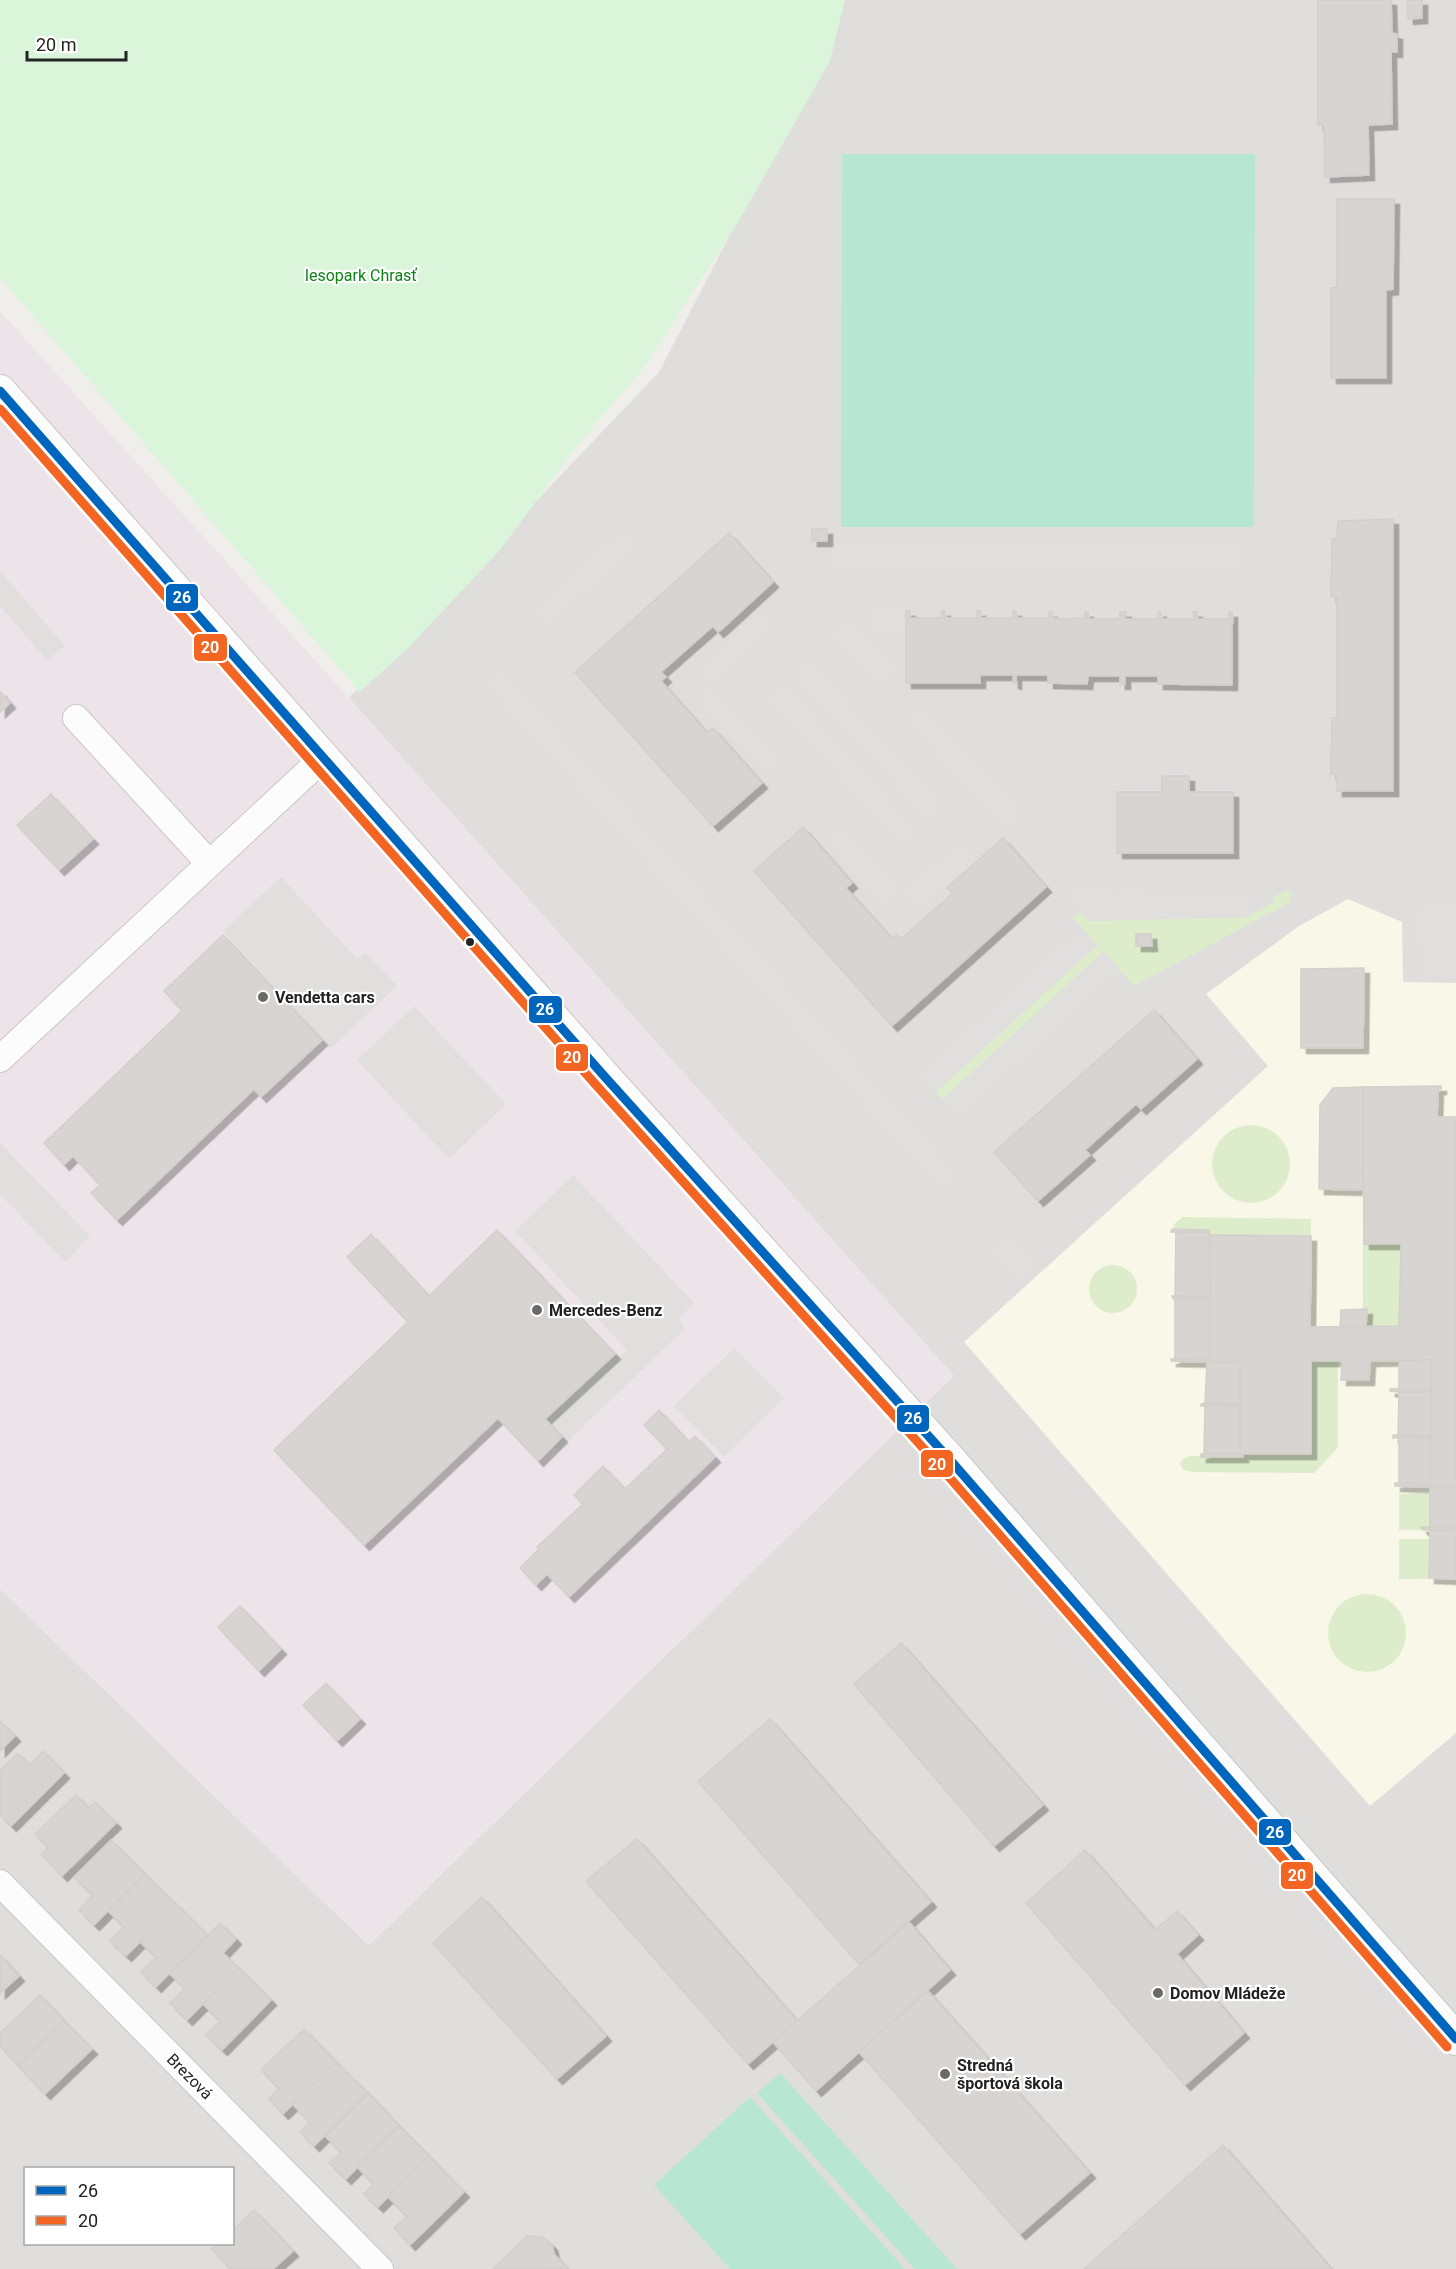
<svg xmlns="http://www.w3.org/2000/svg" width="1456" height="2269" font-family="Roboto,sans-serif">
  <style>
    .residential { fill: #dfdedc; fill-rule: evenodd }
    .industrial { fill: #ede4e9 }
    .education { fill: #f8f7e8 }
    .grass { fill: #ddeccb }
    .park { fill: #daf5da }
    .pitch { fill: #b7e6d2 }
    .parking { fill: #e0dfde }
    .building { fill: #d7d4d2; stroke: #d3d0cc; stroke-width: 1.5; filter: url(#shadow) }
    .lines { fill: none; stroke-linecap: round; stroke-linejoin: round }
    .minor-casing { stroke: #c9c8c7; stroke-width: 28 }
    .tertiary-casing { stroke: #c9c8c7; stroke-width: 34 }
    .minor { stroke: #fdfcfc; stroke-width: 26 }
    .tertiary { stroke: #fdfcfc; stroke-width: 32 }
    .bus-1-casing { stroke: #fff; stroke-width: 14 }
    .bus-2-casing { stroke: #fff; stroke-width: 14 }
    .bus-1 { stroke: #0065bd; stroke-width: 9 }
    .bus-2 { stroke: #f26522; stroke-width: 9 }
    .bus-dot { fill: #222; stroke: #fff; stroke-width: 2 }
    .poi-dot { fill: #6a6968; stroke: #fff; stroke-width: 2 }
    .labels { text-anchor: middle; stroke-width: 4.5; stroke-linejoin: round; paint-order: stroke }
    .park-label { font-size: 16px; fill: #0c8416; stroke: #fff }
    .poi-label { font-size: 16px; font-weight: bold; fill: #222; stroke: #fff; text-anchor: start }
    .street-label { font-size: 16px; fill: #222; stroke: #fff }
    .line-badge { stroke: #fff; stroke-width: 2 }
    .badge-label { font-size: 16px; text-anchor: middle; font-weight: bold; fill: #fff }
  </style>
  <defs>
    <filter id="shadow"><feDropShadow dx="5.5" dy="5.5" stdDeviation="0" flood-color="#0004"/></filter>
  </defs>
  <rect width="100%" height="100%" fill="#f0eeeb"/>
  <!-- residential -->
  <path class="residential" d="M 835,0 L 1456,0 L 1456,2269 L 0,2269 L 0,1589 L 369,1945 L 953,1375 L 349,698 L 659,372 L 823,55 ZM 26,2168 L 232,2168 L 232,2244 L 26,2244 Z"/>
  <!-- industrial -->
  <path class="industrial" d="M 0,311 L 349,698 L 954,1376 L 368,1945 L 0,1589 Z"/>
  <!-- education -->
  <path class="education" d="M 1348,899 L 1402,922 L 1403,982 L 1456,983 L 1456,1117 L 1437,1117 L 1438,1089 L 1441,1089 L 1440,1086 L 1334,1088 L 1320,1105 L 1319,1189 L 1363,1190 L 1363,1309 L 1341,1310 L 1340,1327 L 1310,1327 L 1311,1219 L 1172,1229 L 1171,1231 L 1176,1232 L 1175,1296 L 1172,1296 L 1175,1299 L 1175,1359 L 1171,1359 L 1172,1361 L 1207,1362 L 1205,1403 L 1201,1404 L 1201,1406 L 1205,1406 L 1204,1454 L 1201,1457 L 1190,1456 L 1314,1473 L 1338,1447 L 1338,1361 L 1342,1361 L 1342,1380 L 1369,1380 L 1370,1361 L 1399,1361 L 1399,1389 L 1391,1389 L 1390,1391 L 1399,1392 L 1398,1435 L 1393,1435 L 1394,1438 L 1399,1438 L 1399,1483 L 1395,1483 L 1395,1486 L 1430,1487 L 1430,1493 L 1400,1494 L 1399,1530 L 1430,1530 L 1430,1539 L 1399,1539 L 1399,1579 L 1456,1578 L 1456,1733 L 1370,1806 L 964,1342 L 1268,1066 L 1206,994 L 1299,926 Z"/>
  <!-- grass -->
  <g class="grass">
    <path d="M 1289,889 L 1292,893 L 1289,903 L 1134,986 L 1103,952 L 943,1099 L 936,1092 L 1097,945 L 1073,918 L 1080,912 L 1088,921 L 1246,917 L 1274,902 L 1275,896 Z"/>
    <circle cx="1251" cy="1164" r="39"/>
    <path d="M 1183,1217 L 1311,1219 L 1311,1236 L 1210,1235 L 1208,1230 L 1174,1229 L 1174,1224 Z"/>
    <path d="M 1364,1244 L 1401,1244 L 1399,1326 L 1366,1327 L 1367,1309 L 1363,1309 Z"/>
    <circle cx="1113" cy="1289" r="24"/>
    <path d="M 1311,1361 L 1338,1361 L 1338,1447 L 1314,1473 L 1193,1472 L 1183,1470 L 1180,1464 L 1183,1459 L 1190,1456 L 1242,1457 L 1243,1454 L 1311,1454 Z"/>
    <path d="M 1430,1493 L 1430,1527 L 1421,1527 L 1421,1530 L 1399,1530 L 1399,1494 Z"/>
    <path d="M 1399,1539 L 1430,1539 L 1429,1578 L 1399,1579 Z"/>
    <circle cx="1367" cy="1633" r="39"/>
  </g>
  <!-- park -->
  <path class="park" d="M 0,0 L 845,0 L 830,61 L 737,224 L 643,369 L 579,443 L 500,550 L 408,648 L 360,692 L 0,278 Z"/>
  <!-- pitch -->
  <g class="pitch">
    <path d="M 842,154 L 1255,154 L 1254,527 L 841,527 Z"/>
    <path d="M 780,2073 L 957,2269 L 915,2269 L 757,2093 Z"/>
    <path d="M 750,2097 L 905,2269 L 730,2269 L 654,2185 Z"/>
  </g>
  <!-- parking -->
  <g class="parking">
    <path d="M 624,527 L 639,545 L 547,628 L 531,610 Z"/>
    <path d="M 1239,544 L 1239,567 L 831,569 L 831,546 Z"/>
    <path d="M 0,571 L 65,646 L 47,660 L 0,606 Z"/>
    <rect x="867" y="604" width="37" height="28"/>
    <path d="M 760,613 L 772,627 L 710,685 L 779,761 L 765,774 L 696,698 L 710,685 L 697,671 Z"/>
    <path d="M 849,619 L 897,670 L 878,688 L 830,637 Z"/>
    <path d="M 808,657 L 945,807 L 928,822 L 791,673 Z"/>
    <path d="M 501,669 L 959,1176 L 942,1192 L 484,684 Z"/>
    <path d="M 782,680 L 919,831 L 902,848 L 765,696 Z"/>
    <path d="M 922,704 L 1022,813 L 1005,828 L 905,720 Z"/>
    <path d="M 841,824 L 902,892 L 961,839 L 977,857 L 919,910 L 902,892 L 885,908 L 823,840 Z"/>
    <path d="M 281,877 L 357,959 L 365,952 L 397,986 L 331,1048 L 223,931 Z"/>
    <path d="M 1069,890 L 1252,891 L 1252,915 L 1246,917 L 1088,921 L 1068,899 Z"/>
    <path d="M 1418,899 L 1456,899 L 1456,978 L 1419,979 Z"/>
    <path d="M 1081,927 L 1097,945 L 936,1092 L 919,1074 Z"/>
    <path d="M 1104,952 L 1120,970 L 960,1117 L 943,1099 Z"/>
    <path d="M 414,1006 L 506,1104 L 449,1159 L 357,1060 Z"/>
    <path d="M 0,1143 L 90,1236 L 65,1262 L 0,1194 Z"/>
    <path d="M 573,1175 L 694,1303 L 679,1318 L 685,1329 L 558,1450 L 553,1446 L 562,1437 L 545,1419 L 615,1354 L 620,1357 L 627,1350 L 515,1231 Z"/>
    <path d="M 1009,1232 L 1037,1264 L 1018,1280 L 990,1249 Z"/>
    <path d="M 734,1348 L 784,1398 L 724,1457 L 674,1406 Z"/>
  </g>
  <!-- building -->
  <g class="building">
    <path d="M 1318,0 L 1391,0 L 1392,33 L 1397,34 L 1397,52 L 1391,52 L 1392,124 L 1368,125 L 1369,175 L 1325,177 L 1324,125 L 1318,125 Z"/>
    <path d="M 1407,0 L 1422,0 L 1422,18 L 1408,19 Z"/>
    <path d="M 1337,199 L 1394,199 L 1393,289 L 1386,290 L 1386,378 L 1331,378 L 1331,288 L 1337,287 Z"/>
    <path d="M 1393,519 L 1393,791 L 1337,791 L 1337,774 L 1331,774 L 1332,718 L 1337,717 L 1337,597 L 1331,596 L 1332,539 L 1337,538 L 1338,521 Z"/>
    <rect x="812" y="529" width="15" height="12"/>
    <path d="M 729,533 L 773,582 L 722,629 L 718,632 L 713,626 L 661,672 L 666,677 L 661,681 L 707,733 L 713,728 L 762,783 L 713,826 L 575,672 Z"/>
    <path d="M 906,611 L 910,611 L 909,618 L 942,618 L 942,611 L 945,611 L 945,618 L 977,618 L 977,611 L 980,611 L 980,618 L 1013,618 L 1013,611 L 1016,611 L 1016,618 L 1049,618 L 1049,612 L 1052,612 L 1052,618 L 1062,619 L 1085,618 L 1085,612 L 1088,612 L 1088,619 L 1120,619 L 1120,612 L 1126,612 L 1125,619 L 1158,619 L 1158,612 L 1161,612 L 1160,619 L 1194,619 L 1193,612 L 1197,612 L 1197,619 L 1229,619 L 1229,612 L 1232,612 L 1232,685 L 1158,684 L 1158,676 L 1125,676 L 1125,684 L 1120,684 L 1120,676 L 1088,676 L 1087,684 L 1048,683 L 1048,675 L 1016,675 L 1016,684 L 1013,683 L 1013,675 L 980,675 L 980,683 L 906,683 Z"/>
    <path d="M 0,691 L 10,703 L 0,712 Z"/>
    <path d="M 1162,776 L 1189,776 L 1189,792 L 1233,792 L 1233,853 L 1117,853 L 1117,792 L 1162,792 Z"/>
    <path d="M 51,794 L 93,839 L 59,870 L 17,825 Z"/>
    <path d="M 803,827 L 852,883 L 846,888 L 892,939 L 897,935 L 901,939 L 953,893 L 947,888 L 1003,838 L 1046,887 L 892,1026 L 754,871 Z"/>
    <path d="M 1136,934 L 1151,934 L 1152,946 L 1136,946 Z"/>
    <path d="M 223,935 L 322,1040 L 261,1097 L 254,1089 L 117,1220 L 91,1193 L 100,1185 L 73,1156 L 64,1165 L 44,1143 L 182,1011 L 164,991 Z"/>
    <path d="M 1364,968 L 1363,1048 L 1301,1048 L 1301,969 Z"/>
    <path d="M 1154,1010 L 1197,1059 L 1141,1109 L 1136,1104 L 1085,1150 L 1090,1155 L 1038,1201 L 994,1152 Z"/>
    <path d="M 1441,1086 L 1441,1089 L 1438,1089 L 1437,1117 L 1456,1117 L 1456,1487 L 1430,1487 L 1431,1360 L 1370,1361 L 1369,1380 L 1341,1380 L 1342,1361 L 1311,1361 L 1311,1454 L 1240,1454 L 1240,1362 L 1210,1362 L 1210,1235 L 1311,1236 L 1310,1327 L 1399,1326 L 1401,1244 L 1364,1244 L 1363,1087 Z"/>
    <path d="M 1363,1087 L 1363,1190 L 1319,1189 L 1320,1105 L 1333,1088 Z"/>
    <path d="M 1172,1229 L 1209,1230 L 1209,1232 L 1171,1232 Z"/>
    <path d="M 497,1230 L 615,1354 L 545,1419 L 562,1437 L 538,1461 L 498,1418 L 364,1545 L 274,1450 L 408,1322 L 347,1257 L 371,1234 L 429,1296 Z"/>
    <path d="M 1176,1232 L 1209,1232 L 1210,1297 L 1175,1296 Z"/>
    <path d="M 1172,1296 L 1210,1297 L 1210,1299 L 1173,1299 Z"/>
    <path d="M 1175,1299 L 1210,1299 L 1210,1360 L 1175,1359 Z"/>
    <path d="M 1367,1309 L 1366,1327 L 1340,1327 L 1341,1310 Z"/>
    <path d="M 1171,1359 L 1175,1359 L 1210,1360 L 1210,1362 L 1171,1361 Z"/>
    <path d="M 1431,1360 L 1431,1389 L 1399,1389 L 1399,1361 Z"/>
    <path d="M 1207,1362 L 1240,1362 L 1240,1404 L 1205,1403 Z"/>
    <path d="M 1390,1389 L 1431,1389 L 1431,1392 L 1399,1392 L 1390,1391 Z"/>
    <path d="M 1399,1392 L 1431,1392 L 1431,1436 L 1398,1435 Z"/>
    <path d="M 1205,1403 L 1240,1404 L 1240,1406 L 1201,1406 L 1201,1404 Z"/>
    <path d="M 1205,1406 L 1240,1406 L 1240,1454 L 1204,1454 Z"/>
    <path d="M 659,1410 L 689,1442 L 695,1436 L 715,1457 L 569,1597 L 547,1574 L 536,1585 L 520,1568 L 539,1549 L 537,1547 L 583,1504 L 574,1495 L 603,1466 L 625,1489 L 667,1449 L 644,1425 Z"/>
    <path d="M 1393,1435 L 1398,1435 L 1431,1436 L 1430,1438 L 1393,1438 Z"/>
    <path d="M 1399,1438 L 1430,1438 L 1430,1484 L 1399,1483 Z"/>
    <rect x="1201" y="1454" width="42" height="3"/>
    <path d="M 1395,1483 L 1430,1484 L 1430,1487 L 1395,1486 Z"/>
    <rect x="1430" y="1487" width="26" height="40"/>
    <path d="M 1421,1527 L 1456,1527 L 1456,1530 L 1423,1530 Z"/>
    <path d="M 1430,1530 L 1456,1530 L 1456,1579 L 1429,1578 Z"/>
    <path d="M 240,1606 L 281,1649 L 259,1671 L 218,1627 Z"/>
    <path d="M 901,1643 L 1043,1805 L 994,1846 L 854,1684 Z"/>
    <path d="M 326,1683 L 360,1719 L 337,1741 L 303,1705 Z"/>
    <path d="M 770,1719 L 931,1902 L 859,1964 L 698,1781 Z"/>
    <path d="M 0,1721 L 15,1736 L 0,1751 Z"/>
    <path d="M 43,1751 L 64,1773 L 11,1826 L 0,1815 L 0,1770 L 18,1753 L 30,1765 Z"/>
    <path d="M 76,1795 L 89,1808 L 95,1802 L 116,1823 L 62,1876 L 41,1854 L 48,1848 L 35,1834 Z"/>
    <path d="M 637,1839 L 797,2021 L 748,2064 L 586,1881 Z"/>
    <path d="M 111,1840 L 145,1874 L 94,1925 L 79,1910 L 93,1895 L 74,1877 Z"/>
    <path d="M 1085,1850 L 1155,1930 L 1177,1911 L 1198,1935 L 1177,1954 L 1244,2033 L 1185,2085 L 1026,1903 Z"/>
    <path d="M 145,1874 L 177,1905 L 126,1956 L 110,1941 L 124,1927 L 108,1911 Z"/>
    <path d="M 482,1897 L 606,2036 L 557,2079 L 433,1943 Z"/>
    <path d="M 177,1905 L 207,1935 L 156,1987 L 141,1972 L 156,1957 L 140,1942 Z"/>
    <path d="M 909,1922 L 950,1970 L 816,2091 L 773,2042 Z"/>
    <path d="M 220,1923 L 236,1939 L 223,1953 L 239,1968 L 187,2020 L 170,2003 L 185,1988 L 170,1974 Z"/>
    <path d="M 0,1955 L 19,1976 L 0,1993 Z"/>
    <path d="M 239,1968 L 271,2000 L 222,2050 L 206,2035 L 220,2021 L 203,2004 Z"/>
    <path d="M 928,1991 L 1010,2083 L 1008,2085 L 1011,2088 L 1013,2087 L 1090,2173 L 1020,2234 L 859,2052 Z"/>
    <path d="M 40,1995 L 64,2021 L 18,2066 L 0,2046 L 0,2033 Z"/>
    <path d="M 64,2021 L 92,2049 L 45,2094 L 18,2066 Z"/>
    <path d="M 304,2029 L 336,2062 L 283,2114 L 269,2099 L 279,2088 L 261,2070 Z"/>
    <path d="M 336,2062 L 368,2093 L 314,2146 L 300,2132 L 310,2122 L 293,2105 Z"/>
    <path d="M 368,2093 L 399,2126 L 346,2179 L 329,2163 L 341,2152 L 325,2136 Z"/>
    <path d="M 399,2126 L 429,2156 L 378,2207 L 364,2194 L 374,2184 L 357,2167 Z"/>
    <path d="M 1223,2145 L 1331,2269 L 1084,2269 Z"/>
    <path d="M 429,2156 L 464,2192 L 410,2245 L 394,2228 L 407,2216 L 388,2197 Z"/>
    <path d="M 254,2210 L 293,2251 L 273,2269 L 230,2269 L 212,2249 L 214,2247 L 212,2244 L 232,2244 L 232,2225 L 235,2228 Z"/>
    <path d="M 527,2236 L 543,2237 L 552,2245 L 554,2254 L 567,2268 L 493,2269 Z"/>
  </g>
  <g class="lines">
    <defs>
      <g id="minor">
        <path d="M 76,718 L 209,863"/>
        <path d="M 0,1059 L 324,757"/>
        <path d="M 0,1883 L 380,2269"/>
      </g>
      <path id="tertiary" d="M 0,391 L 605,1077 L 951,1461 L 1312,1876 L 1456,2039"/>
    </defs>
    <!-- minor casing -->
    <use href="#minor" class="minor-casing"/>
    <!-- tertiary casing -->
    <use href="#tertiary" class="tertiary-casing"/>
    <!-- minor -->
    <use href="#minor" class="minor"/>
    <!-- tertiary -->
    <use href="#tertiary" class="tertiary"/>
    <defs>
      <path id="bus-1" d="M 0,391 L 605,1077 L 951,1461 L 1456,2039"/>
      <path id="bus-2" d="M 0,409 L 596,1085 L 942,1469 L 1447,2047"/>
    </defs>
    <!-- bus-1 casing -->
    <use href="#bus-1" class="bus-1-casing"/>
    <!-- bus-2 casing -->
    <use href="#bus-2" class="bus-2-casing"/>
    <!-- bus-1 -->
    <use href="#bus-1" class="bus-1"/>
    <!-- bus-2 -->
    <use href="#bus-2" class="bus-2"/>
  </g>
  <!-- markers -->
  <circle class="bus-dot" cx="470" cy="942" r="5"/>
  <g class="poi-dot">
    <circle cx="263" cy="997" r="6"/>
    <circle cx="537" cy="1310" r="6"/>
    <circle cx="1158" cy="1993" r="6"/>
    <circle cx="945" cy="2074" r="6"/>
  </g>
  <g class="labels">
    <!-- park labels -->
    <g class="park-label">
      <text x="361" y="281">lesopark Chrasť</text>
    </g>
    <!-- poi labels -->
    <g class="poi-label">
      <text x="275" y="1003">Vendetta cars</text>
      <text x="549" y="1316">Mercedes-Benz</text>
      <text x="1170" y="1999">Domov Mládeže</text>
      <text x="957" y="2071">Stredná<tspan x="957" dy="18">športová škola</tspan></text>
    </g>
    <!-- street labels -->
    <g class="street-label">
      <text transform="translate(190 2076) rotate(45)" y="6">Brezová</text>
    </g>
  </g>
  <g class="line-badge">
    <rect x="165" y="583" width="34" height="29" rx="6" fill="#0065bd"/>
    <rect x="193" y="633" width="35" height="29" rx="6" fill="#f26522"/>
    <rect x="528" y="995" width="35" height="29" rx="6" fill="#0065bd"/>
    <rect x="555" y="1043" width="34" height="29" rx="6" fill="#f26522"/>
    <rect x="896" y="1404" width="34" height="29" rx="6" fill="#0065bd"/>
    <rect x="920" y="1449" width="34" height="29" rx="6" fill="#f26522"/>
    <rect x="1258" y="1818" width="34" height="28" rx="6" fill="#0065bd"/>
    <rect x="1280" y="1861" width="34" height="29" rx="6" fill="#f26522"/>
  </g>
  <g class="badge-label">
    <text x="182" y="603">26</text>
    <text x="210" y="653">20</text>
    <text x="545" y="1015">26</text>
    <text x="572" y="1063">20</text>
    <text x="913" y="1424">26</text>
    <text x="937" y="1470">20</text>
    <text x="1275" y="1838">26</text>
    <text x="1297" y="1881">20</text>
  </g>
  <!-- legend -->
  <rect x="24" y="2167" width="210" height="78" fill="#ffffff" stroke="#a7a7a7" stroke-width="1.5"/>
  <rect x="36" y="2186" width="30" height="9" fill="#0065bd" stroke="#a7a7a7" stroke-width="1.5"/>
  <text x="78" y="2197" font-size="18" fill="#222222">26</text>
  <rect x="36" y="2216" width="30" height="9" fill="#f26522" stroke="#a7a7a7" stroke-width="1.5"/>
  <text x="78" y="2227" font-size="18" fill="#222222">20</text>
  <!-- scale -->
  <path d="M27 51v9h99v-9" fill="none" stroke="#222222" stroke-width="3"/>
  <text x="36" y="51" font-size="18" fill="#222222" stroke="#ffffff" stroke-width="4.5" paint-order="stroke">20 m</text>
</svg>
